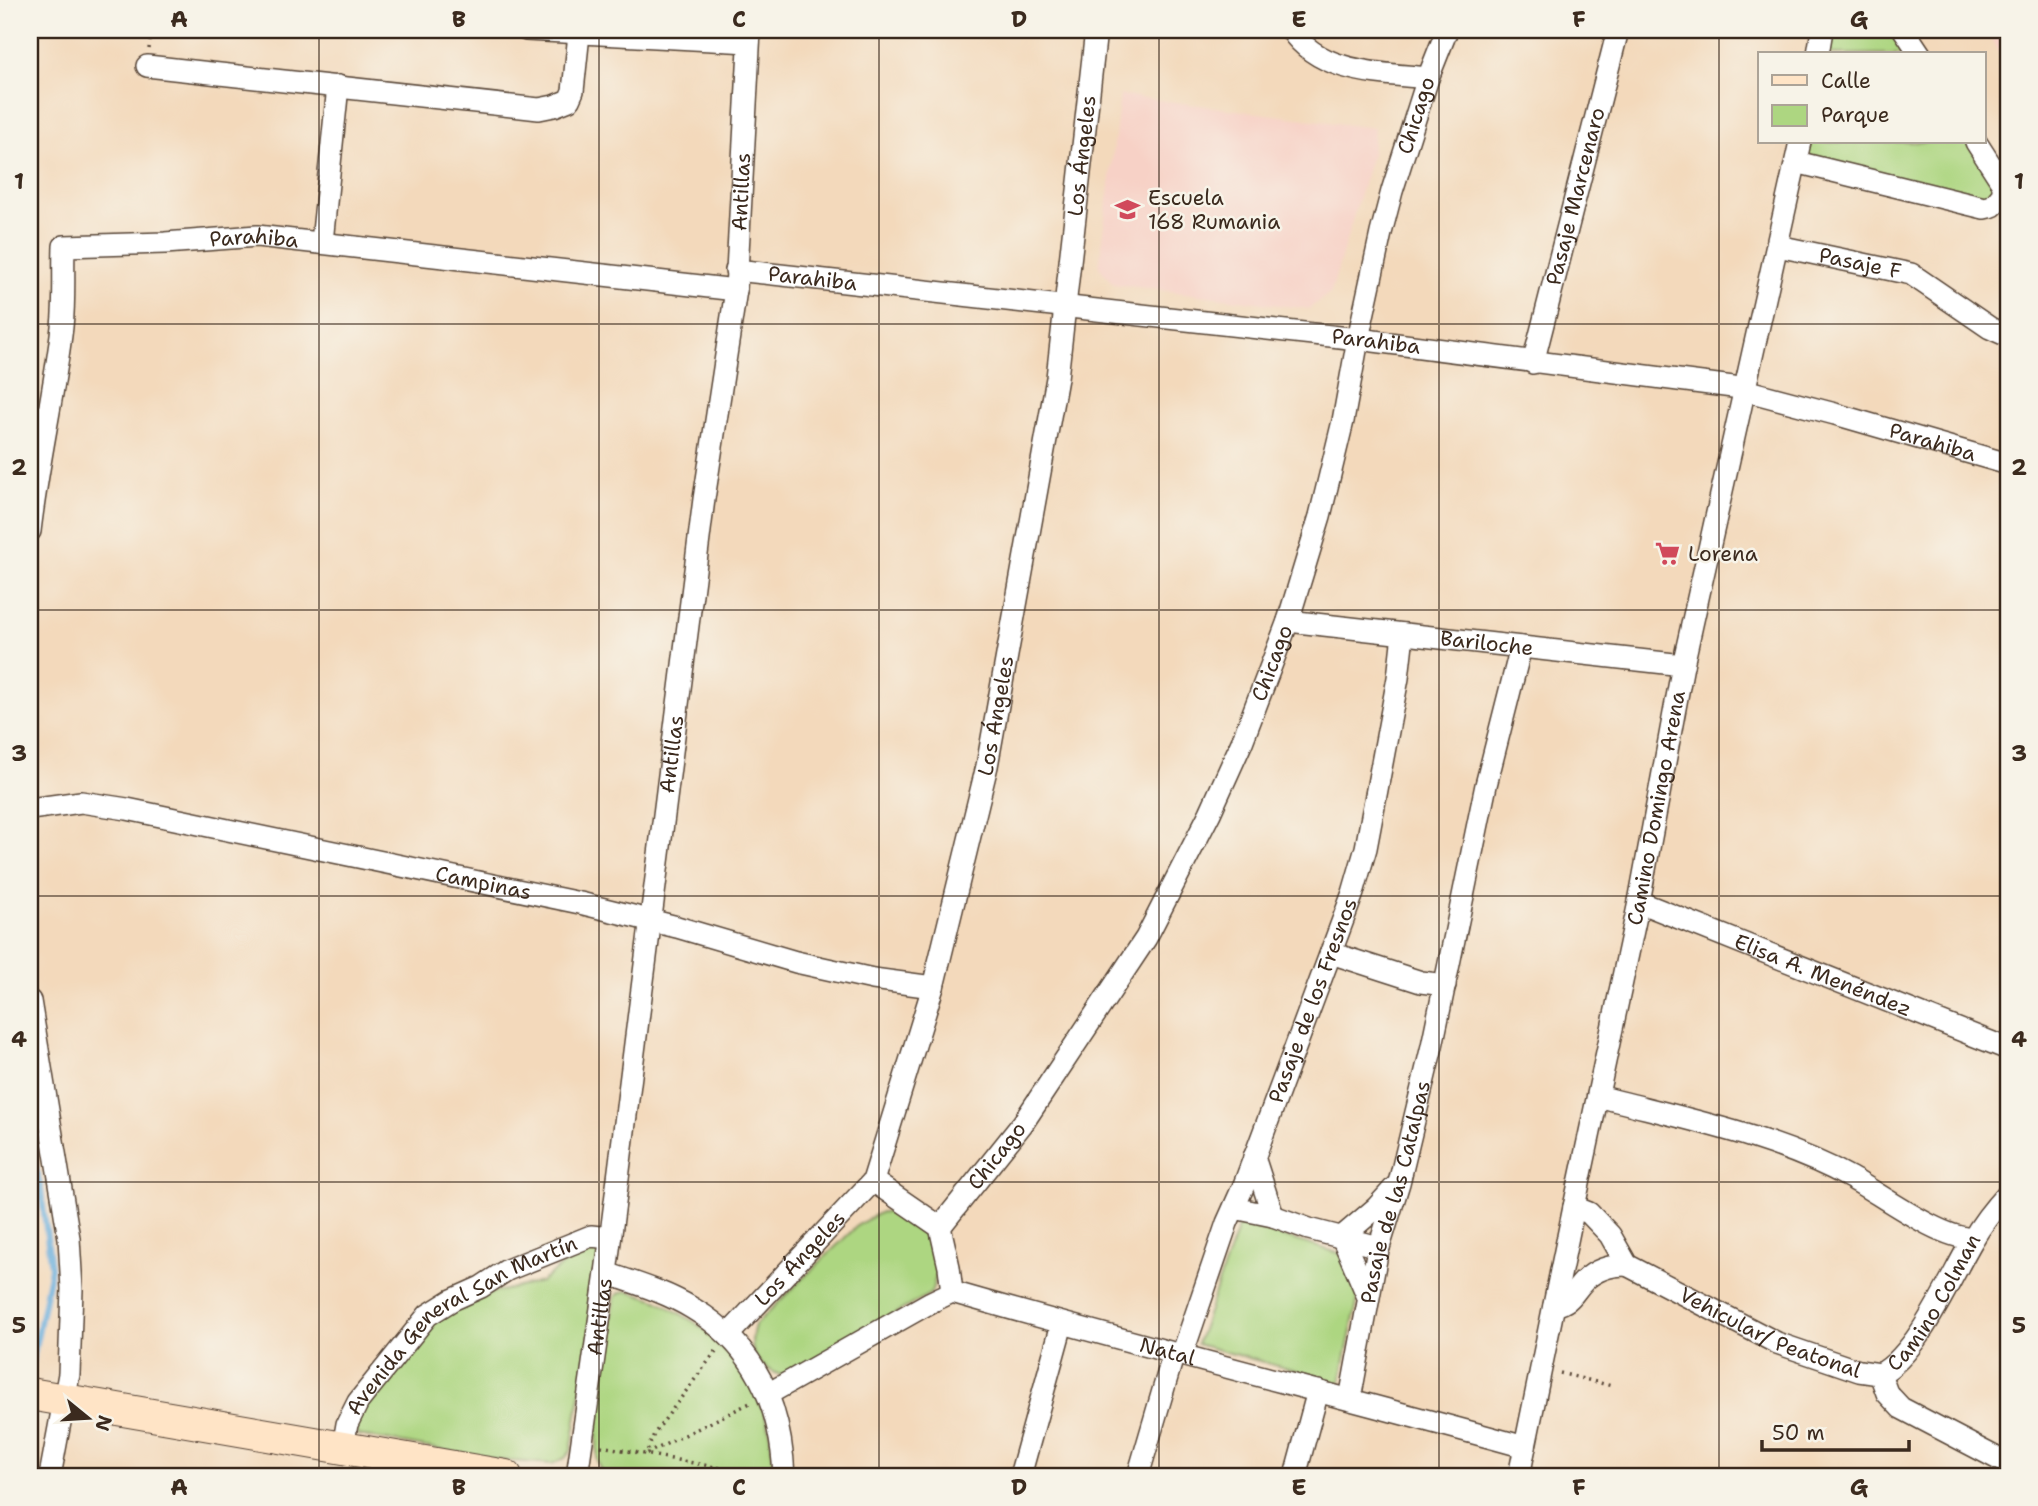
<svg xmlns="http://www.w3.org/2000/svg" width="2038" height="1506" font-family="'Shantell Sans',sans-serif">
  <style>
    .built { fill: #f7d1c6 }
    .green { fill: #add681; stroke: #748050; stroke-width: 2 }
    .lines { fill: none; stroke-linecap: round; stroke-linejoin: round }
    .stream { stroke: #64abdb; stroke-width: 6 }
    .service-casing { stroke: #574436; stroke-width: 13 }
    .minor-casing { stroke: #574436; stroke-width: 24 }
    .secondary-casing { stroke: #574436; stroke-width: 34 }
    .path { stroke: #574436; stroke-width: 3.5; stroke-dasharray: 2 5; stroke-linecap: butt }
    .service { stroke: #fff; stroke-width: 10 }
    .minor { stroke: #fff; stroke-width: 21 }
    .secondary { stroke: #ffe4c6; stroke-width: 32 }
    .grid { fill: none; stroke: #3b2a1e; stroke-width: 2; stroke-opacity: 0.55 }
    .labels { text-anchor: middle; stroke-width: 5; stroke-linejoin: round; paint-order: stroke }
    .street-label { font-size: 21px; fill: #3b2a1e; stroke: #f7f3e8 }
    .poi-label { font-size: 21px; fill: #3b2a1e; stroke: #f7f3e8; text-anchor: start }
    .neatline { fill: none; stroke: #3b2a1e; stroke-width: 2.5 }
    .grid-label { font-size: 23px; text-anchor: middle; font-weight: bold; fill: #3b2a1e }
  </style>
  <rect width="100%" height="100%" fill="#f7f3e8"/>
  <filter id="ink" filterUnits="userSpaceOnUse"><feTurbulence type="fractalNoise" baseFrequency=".0143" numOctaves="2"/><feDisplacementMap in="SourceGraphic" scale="14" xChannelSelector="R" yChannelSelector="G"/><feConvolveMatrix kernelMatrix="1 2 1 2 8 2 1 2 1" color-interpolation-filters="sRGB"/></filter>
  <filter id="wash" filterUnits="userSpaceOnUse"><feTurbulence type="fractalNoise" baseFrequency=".00686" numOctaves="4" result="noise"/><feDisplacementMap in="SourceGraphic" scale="28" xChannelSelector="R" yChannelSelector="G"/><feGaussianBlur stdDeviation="1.57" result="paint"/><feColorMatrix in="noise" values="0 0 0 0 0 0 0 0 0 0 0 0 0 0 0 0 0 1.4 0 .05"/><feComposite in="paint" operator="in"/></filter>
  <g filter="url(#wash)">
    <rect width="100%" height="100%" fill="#f3d9bb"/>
    <!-- built -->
    <g class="built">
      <path d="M 1988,30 L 2008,30 L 2008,67 L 1988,33 Z"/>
      <path d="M 1120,95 L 1374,128 L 1372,154 L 1331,292 L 1309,309 L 1113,284 L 1099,267 Z"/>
    </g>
    <!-- green -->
    <g class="green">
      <path d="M 1833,30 L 1892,30 L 1900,37 L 1911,54 L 1827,54 Z"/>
      <path d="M 1807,142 L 1967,142 L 1993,181 L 1994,190 L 1989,197 L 1983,200 L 1812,158 L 1806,153 Z"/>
      <path d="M 881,1212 C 887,1212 893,1212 898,1214 C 922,1222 939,1247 937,1271 C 936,1279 933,1286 931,1293 L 785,1377 C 758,1367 746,1354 755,1325 L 859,1224 Z"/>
      <path d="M 1239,1224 L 1366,1261 L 1340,1383 L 1197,1344 Z"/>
      <path d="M 591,1245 L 598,1247 L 603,1254 L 571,1451 L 565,1458 L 552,1464 L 499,1460 L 358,1435 L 355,1430 L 360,1409 L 436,1315 L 479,1296 L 541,1282 L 581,1250 Z"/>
      <path d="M 629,1291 L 657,1300 L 694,1322 L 725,1345 L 743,1366 L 768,1422 L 775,1476 L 605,1476 L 601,1472 L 597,1460 L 597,1430 L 615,1297 L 621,1292 Z"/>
    </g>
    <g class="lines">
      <!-- stream -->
      <g class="stream">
        <path d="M 30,1146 L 41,1189 L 51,1268 L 30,1374"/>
        <path d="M 30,1430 L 30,1450"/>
      </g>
    </g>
  </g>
  <g filter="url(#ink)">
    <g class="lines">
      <defs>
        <path id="service" d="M 374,1455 L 374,1476"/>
        <g id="minor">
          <path d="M 526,30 L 749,42"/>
          <path d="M 1291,30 C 1320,74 1380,73 1428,78"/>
          <path d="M 1904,30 L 1920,54"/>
          <path d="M 1818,54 L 1822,30"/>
          <path d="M 147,66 L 539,109 L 554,106 L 569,100 L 573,91 L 579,34"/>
          <path d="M 1796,162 L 1984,208 L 1993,206 L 2003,194 L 2003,184 L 1976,142"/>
          <path d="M 322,242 L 338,86"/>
          <path id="s1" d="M 1778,246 L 1911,274 L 1990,328 L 2008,336"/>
          <path id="s2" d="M 736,270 L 1358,339 L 1733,387 L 1835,414 L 2008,464"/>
          <path id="s3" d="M 1533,363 L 1618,30"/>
          <path id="s4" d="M 30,531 C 38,462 54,395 62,327 C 65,300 63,272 64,246 L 165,243 L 257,236 L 736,290"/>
          <path id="s5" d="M 1288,621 L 1683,665"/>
          <path id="s6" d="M 30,809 L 81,802 L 127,809 L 580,903 L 677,927 L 796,962 L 873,979 L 933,987"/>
          <path id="s7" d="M 1639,902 L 2008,1049"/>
          <path d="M 1331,953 L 1421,982 L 1445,985"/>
          <path d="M 30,1001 L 69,1238 L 72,1289 L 69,1374 L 50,1476"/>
          <path d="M 1598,1096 C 1681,1118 1775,1136 1851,1178 C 1880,1194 1943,1241 1973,1238"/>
          <path id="s8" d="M 873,1181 L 940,1227 L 949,1267 L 952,1292 C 1142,1347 1334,1394 1525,1447"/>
          <path id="s9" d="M 1574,1207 L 1589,1213 L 1610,1235 L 1627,1265 L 1777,1343 L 1859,1371 L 1880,1374 L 1887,1393 L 1901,1408 L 2008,1464"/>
          <path d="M 1234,1208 L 1273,1216 L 1254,1157"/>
          <path d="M 1273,1216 L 1309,1229 L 1379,1247"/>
          <path id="s10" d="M 940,1227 L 1023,1123 L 1146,938 L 1210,813 L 1242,742 L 1288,621 L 1320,516 L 1343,421 L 1358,339 L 1381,233 L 1392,191 L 1428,78 L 1447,30"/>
          <path d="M 606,1273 C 635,1283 666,1292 692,1308 C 755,1345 781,1406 784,1476"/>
          <path d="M 1368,1297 L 1342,1237 L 1376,1208 L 1395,1187"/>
          <path d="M 1554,1306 C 1573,1301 1572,1293 1584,1281 C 1596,1269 1611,1265 1627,1265"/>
          <path id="s11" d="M 728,1335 L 873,1181 L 933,987 L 987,766 L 1057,378 L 1096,30"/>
          <path id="s12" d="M 1182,1355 L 1227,1223 L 1244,1185 L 1353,893 L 1366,848 L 1398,678 L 1403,634"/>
          <path id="s13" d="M 1880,1374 C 1918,1354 1950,1278 1972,1241 C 1982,1223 1994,1208 2008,1193"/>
          <path d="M 768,1394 L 931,1302 L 952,1292"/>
          <path id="s14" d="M 1350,1399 L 1377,1254 L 1399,1183 L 1432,1046 L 1486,785 L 1521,647"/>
          <path id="s15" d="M 343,1447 L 347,1424 L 358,1402 L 428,1315 L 452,1300 L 481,1287 L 507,1270 L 591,1236 L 610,1238"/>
          <path id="s16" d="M 577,1476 L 606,1273 L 704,499 L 736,290 L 750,30"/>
          <path d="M 1020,1476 L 1062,1324"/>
          <path d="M 1138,1476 L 1174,1353"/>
          <path d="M 1295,1476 L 1318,1391"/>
          <path id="s17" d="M 1519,1476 L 1574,1207 L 1639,902 L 1683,665 L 1800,142"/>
        </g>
        <path id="secondary" d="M 30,1394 L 506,1476"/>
      </defs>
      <!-- service casing -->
      <use href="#service" class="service-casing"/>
      <!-- minor casing -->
      <use href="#minor" class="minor-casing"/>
      <!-- secondary casing -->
      <use href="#secondary" class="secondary-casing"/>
      <!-- path -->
      <g class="path">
        <path d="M 149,49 L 151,30"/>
        <path d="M 716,1351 L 654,1434 L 646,1454 L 750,1403"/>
        <path d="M 1560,1373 L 1612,1386"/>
        <path d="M 601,1446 L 764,1476"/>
      </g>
      <!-- service -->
      <use href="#service" class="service"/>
      <!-- minor -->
      <use href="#minor" class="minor"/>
      <!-- secondary -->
      <use href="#secondary" class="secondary"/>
    </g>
  </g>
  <!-- grid -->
  <path class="grid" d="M 319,30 L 319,1476M 599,30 L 599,1476M 879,30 L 879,1476M 1159,30 L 1159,1476M 1439,30 L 1439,1476M 1719,30 L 1719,1476M 30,324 L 2008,324M 30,610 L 2008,610M 30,896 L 2008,896M 30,1182 L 2008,1182"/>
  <!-- icons -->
  <defs>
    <symbol id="school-bare" viewBox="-9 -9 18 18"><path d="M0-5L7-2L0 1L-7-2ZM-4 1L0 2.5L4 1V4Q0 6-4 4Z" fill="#d1495b" stroke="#f7f3e8" stroke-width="2.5" paint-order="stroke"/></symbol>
    <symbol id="supermarket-bare" viewBox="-9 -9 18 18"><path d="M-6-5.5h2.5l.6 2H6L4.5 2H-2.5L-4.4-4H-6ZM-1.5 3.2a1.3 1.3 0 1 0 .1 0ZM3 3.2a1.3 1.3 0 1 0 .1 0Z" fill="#d1495b" stroke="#f7f3e8" stroke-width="2.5" paint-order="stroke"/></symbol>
  </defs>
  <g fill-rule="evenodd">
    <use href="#school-bare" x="1110" y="192" width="35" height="35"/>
    <use href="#supermarket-bare" x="1650" y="536" width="35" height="35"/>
  </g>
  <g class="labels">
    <!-- street labels -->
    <g class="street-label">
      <text dy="7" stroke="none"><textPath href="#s10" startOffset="1225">Chicago</textPath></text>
      <text dy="7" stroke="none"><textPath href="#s11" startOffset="1260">Los Ángeles</textPath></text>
      <text dy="7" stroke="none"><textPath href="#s16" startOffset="1295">Antillas</textPath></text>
      <text dy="7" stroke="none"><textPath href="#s3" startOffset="172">Pasaje Marcenaro</textPath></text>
      <text dy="7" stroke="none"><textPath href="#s4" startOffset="478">Parahiba</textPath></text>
      <text dy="7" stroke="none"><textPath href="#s1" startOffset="84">Pasaje F</textPath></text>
      <text dy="7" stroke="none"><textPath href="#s2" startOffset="77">Parahiba</textPath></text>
      <text dy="7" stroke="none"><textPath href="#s2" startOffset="644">Parahiba</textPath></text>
      <text dy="7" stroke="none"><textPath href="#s2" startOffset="1211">Parahiba</textPath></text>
      <text dy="7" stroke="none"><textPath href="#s5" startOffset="200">Bariloche</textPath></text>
      <text dy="7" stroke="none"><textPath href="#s10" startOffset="658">Chicago</textPath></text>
      <text dy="7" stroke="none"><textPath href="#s11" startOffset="693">Los Ángeles</textPath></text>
      <text dy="7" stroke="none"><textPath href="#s16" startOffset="728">Antillas</textPath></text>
      <text dy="7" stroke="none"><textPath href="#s17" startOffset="682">Camino Domingo Arena</textPath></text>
      <text dy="7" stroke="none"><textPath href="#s6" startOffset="462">Campinas</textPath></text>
      <text dy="7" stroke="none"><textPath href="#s7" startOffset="198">Elisa A. Menéndez</textPath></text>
      <text dy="7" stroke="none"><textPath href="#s12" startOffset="378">Pasaje de los Fresnos</textPath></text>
      <text dy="7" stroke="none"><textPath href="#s10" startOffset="91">Chicago</textPath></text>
      <text dy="7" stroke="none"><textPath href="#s14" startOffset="212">Pasaje de las Catalpas</textPath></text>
      <text dy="7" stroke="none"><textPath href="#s11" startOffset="105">Los Ángeles</textPath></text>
      <text dy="7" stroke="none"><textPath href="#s13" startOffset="91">Camino Colman</textPath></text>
      <text dy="7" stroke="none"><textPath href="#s16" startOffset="161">Antillas</textPath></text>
      <text dy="7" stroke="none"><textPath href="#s15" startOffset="180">Avenida General San Martín</textPath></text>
      <text dy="7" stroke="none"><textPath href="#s9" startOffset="240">Vehicular/ Peatonal</textPath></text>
      <text dy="7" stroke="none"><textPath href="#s8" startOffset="371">Natal</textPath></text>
    </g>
    <!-- poi labels -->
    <g class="poi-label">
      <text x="1148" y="205">Escuela<tspan x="1148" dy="24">168 Rumania</tspan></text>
      <text x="1688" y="561">Lorena</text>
    </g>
  </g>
  <!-- margin -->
  <rect width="2038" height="1506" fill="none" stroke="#f7f3e8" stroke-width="77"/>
  <!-- legend -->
  <rect x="1758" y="52" width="228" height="91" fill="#f7f3e8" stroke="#aca397" stroke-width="2"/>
  <rect x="1772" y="75" width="35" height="10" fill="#ffe4c6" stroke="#aca397" stroke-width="2"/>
  <text x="1821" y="88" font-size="21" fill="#3b2a1e">Calle</text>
  <rect x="1772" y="105" width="35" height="21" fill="#add681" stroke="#aca397" stroke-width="2"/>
  <text x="1821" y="122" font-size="21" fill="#3b2a1e">Parque</text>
  <!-- north arrow -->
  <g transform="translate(88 1418) rotate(108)" stroke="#f7f3e8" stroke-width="5" paint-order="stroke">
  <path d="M0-5L12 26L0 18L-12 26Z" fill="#3b2a1e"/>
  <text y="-10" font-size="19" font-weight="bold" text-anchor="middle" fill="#3b2a1e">N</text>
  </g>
  <!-- scale -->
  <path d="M1762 1440v10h147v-10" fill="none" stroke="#3b2a1e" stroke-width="3.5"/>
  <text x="1772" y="1440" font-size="21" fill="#3b2a1e" stroke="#f7f3e8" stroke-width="5" paint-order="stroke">50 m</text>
  <rect x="38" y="38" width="1962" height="1430" class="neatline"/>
  <g class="grid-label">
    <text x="179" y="27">A</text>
    <text x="459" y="27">B</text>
    <text x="739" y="27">C</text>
    <text x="1019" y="27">D</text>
    <text x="1299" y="27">E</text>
    <text x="1579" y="27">F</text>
    <text x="1859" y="27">G</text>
    <text x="19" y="189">1</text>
    <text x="2019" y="189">1</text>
    <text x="19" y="475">2</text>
    <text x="2019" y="475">2</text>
    <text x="19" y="761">3</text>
    <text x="2019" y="761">3</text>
    <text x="19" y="1047">4</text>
    <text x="2019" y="1047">4</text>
    <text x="19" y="1333">5</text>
    <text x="2019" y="1333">5</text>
    <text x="179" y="1495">A</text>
    <text x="459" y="1495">B</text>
    <text x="739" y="1495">C</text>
    <text x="1019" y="1495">D</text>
    <text x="1299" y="1495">E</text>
    <text x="1579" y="1495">F</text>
    <text x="1859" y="1495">G</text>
  </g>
</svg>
